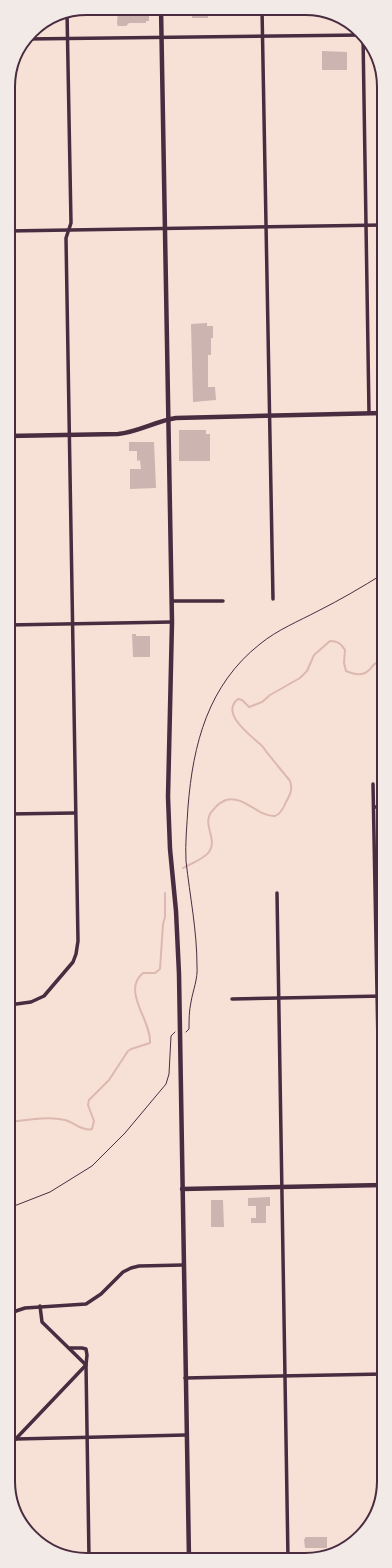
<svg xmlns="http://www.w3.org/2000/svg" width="392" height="1568" font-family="'Source Sans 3',sans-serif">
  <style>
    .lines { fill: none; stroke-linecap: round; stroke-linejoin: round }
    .stream { stroke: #dcb8b0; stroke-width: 2 }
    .building { fill: #ccb4b1 }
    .path { stroke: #4a2c40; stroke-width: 1 }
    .minor { stroke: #4a2c40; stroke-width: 3.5 }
    .tertiary { stroke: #4a2c40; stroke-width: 4.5 }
    .rim { fill: none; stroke: #4a2c40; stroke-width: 2 }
  </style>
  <rect width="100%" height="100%" fill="#f7e1d7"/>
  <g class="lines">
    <!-- stream -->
    <g class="stream">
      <path d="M 183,868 C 190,864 204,859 209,852 C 219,838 199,823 214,809 C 217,805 221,802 226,800 C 244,795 258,817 275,816 C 281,814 284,807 286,802 C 290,795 293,789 290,781 C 288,778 266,752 263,747 C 253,737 219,714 238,699 L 242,700 L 249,707 L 262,702 L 270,695 L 300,678 L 307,671 L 314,655 L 330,641 C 337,641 341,643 345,650 L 344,663 L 346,671 C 353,674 362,677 369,670 C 372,668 372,665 376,663 L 384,665"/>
      <path d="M 9,1122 C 27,1120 47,1116 65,1120 C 73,1122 84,1132 92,1129 L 94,1121 L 88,1105 L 89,1100 L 109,1080 L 128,1051 L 131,1049 L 150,1043 C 152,1021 121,991 143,973 L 155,973 L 160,969 L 163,924 L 165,917 L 165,893"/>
    </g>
  </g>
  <!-- building -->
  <g class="building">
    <path d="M 118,9 L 130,9 L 130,11 L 146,11 L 146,13 L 149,13 L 149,21 L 146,21 L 146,23 L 129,23 L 126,26 L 118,26 L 117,24 Z"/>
    <path d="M 179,9 L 208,9 L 208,18 L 192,18 L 192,14 L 179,14 Z"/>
    <path d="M 322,51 L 347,52 L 347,70 L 322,70 Z"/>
    <path d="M 207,323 L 207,326 L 213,326 L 213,338 L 211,338 L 211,355 L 208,355 L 208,387 L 215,387 L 216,400 L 193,402 L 191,324 Z"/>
    <path d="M 179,430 L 206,430 L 206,434 L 210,434 L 210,461 L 179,461 Z"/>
    <path d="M 129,442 L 154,442 L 156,488 L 130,489 L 130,469 L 141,469 L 140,460 L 137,461 L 137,451 L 129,451 Z"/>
    <path d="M 132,634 L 136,634 L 136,636 L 150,636 L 150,657 L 133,657 Z"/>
    <path d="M 270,1197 L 270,1206 L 266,1206 L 266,1223 L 251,1223 L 251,1218 L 256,1218 L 256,1206 L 248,1206 L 248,1198 Z"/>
    <path d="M 211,1200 L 223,1200 L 224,1227 L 211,1227 Z"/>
    <path d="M 305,1537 L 327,1537 L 327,1548 L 305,1548 L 304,1539 L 305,1539 Z"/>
  </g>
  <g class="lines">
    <!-- path -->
    <g class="path">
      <path d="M 186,1032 L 189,1029 C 189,1020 189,1011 191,1002 C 193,990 198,979 197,966 C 197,931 190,897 186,861 C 185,843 187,825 188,807 C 193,744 208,685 260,644 C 277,630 299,621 318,611 C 340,600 362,587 383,574"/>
      <path d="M 9,1208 L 50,1192 L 92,1166 L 125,1133 L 166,1084 L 169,1074 L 171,1036 L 175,1032"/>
    </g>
    <!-- minor -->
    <g class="minor">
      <path d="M 262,9 L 273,599"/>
      <path d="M 363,36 L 369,413"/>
      <path d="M 26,39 L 362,35"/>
      <path d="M 8,231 L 383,225"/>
      <path d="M 172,601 L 223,601"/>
      <path d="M 8,625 L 172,622"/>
      <path d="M 373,784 L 384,1355"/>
      <path d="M 374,807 L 384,807"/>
      <path d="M 8,814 L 75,813"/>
      <path d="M 277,893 L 288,1559"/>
      <path d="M 232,999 L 384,996"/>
      <path d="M 9,1005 L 31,1002 L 44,996 L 73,962 L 76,954 L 78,941 L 66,238 L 71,223 L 67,12"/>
      <path d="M 40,1306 L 42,1322 L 86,1365 L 89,1558"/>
      <path d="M 9,1316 L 16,1311 L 25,1308 L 86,1304 L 101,1294 L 123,1272 L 131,1268 L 139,1266 L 183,1265"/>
      <path d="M 185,1378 L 384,1374"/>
      <path d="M 16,1439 L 186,1435"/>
      <path d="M 9,1446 L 86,1365 L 87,1355 L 86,1349 L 82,1348 L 70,1348"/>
    </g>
    <!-- tertiary -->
    <g class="tertiary">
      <path d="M 161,8 L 172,622 L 168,797 L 170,849 L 176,911 L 179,974 L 189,1559"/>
      <path d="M 8,436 L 118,434 C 138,432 156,421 176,418 L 383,413"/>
      <path d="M 182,1189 L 384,1185"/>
    </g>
  </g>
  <!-- crop -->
  <path d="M0 0H392V1568H0ZM87 15H305A72 72 0 0 1 377 87V1481A72 72 0 0 1 305 1553H87A72 72 0 0 1 15 1481V87A72 72 0 0 1 87 15Z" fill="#f1eae7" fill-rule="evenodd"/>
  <path class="rim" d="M87 15H305A72 72 0 0 1 377 87V1481A72 72 0 0 1 305 1553H87A72 72 0 0 1 15 1481V87A72 72 0 0 1 87 15Z"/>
</svg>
